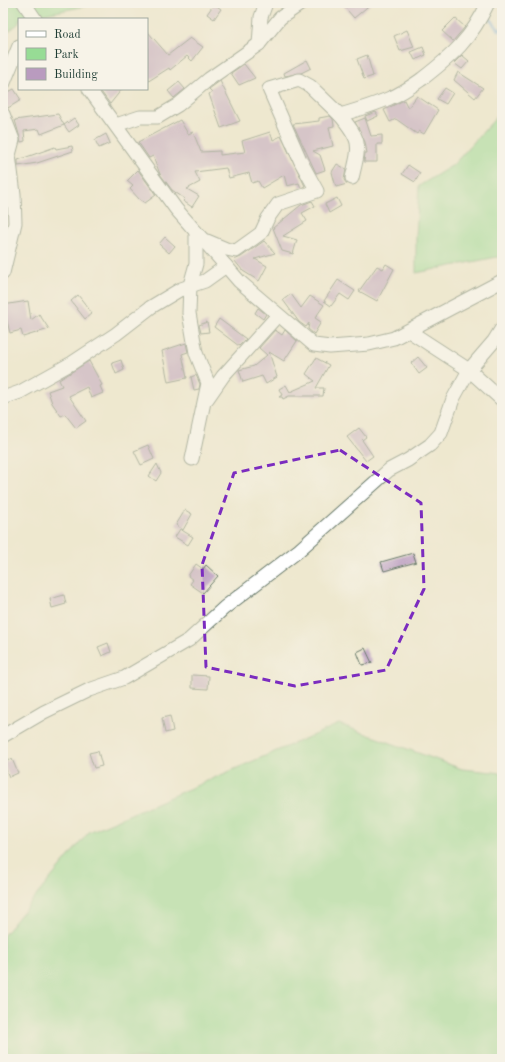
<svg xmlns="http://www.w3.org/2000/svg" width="505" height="1062" font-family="'Old Standard TT',serif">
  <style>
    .green { fill: #97dc95; stroke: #5b8c64 }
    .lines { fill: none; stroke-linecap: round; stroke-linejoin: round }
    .stream { stroke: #6aa6db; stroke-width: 3.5 }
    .building { fill: #b99bbf }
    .minor-casing { stroke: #67796a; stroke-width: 15 }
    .minor { stroke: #fff; stroke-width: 13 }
    .marked { fill: none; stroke: #7b2cbf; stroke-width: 3; stroke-dasharray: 8 5; stroke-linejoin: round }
  </style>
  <rect width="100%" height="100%" fill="#f7f3e8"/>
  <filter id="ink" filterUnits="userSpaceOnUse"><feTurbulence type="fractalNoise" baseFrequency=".025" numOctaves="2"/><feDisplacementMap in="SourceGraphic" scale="8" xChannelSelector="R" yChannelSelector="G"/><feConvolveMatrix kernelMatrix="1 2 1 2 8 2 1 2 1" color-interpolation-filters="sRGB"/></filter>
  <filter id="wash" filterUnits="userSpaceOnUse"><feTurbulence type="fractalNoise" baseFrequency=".012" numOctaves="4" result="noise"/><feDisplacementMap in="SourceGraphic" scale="16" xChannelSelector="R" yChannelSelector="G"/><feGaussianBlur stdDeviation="0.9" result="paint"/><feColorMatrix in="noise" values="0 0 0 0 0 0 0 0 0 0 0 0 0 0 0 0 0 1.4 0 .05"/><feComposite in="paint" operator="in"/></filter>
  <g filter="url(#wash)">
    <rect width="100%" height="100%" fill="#eee8cf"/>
    <!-- green -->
    <g class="green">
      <path d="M 3,3 L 90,3 L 86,6 L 19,19 L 19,23 L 3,36 Z"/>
      <path d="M 502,111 L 502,256 L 416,273 L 416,237 L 419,186 L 453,165 Z"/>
      <path d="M 339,724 L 462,769 L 502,773 L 502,1059 L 3,1059 L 3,936 L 89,832 Z"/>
    </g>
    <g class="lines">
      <!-- stream -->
      <path class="stream" d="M 485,13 L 498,29 L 502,30"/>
    </g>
    <g id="blocks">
      <!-- building -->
      <g class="building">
        <path d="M 341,3 L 372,3 L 354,18 Z"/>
        <path d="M 214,4 L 221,9 L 214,19 L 207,14 Z"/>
        <path d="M 455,18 L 465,27 L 453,41 L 442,31 Z"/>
        <path d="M 407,30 L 414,47 L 400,51 L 394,36 Z"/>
        <path d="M 147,31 L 168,55 L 190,38 L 203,47 L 192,61 L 187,56 L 170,70 L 169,68 L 147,82 Z"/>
        <path d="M 423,47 L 426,55 L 415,60 L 411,52 Z"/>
        <path d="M 367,55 L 373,76 L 364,79 L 357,59 Z"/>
        <path d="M 462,55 L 469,61 L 462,69 L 454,63 Z"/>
        <path d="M 307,60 L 311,68 L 301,73 L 285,76 L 284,73 Z"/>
        <path d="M 244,64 L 255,78 L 239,85 L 231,73 Z"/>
        <path d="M 458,72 L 483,88 L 475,98 L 454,80 Z"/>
        <path d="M 220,81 L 240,121 L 221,128 L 209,94 L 212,92 L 209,89 Z"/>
        <path d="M 179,82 L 185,89 L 174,98 L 168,91 Z"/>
        <path d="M 445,88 L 453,93 L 446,104 L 437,99 Z"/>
        <path d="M 14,89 L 21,100 L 8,108 L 3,101 L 3,95 Z"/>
        <path d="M 99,89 L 122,89 L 110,104 Z"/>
        <path d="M 417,96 L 438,110 L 424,134 L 419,131 L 417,134 L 396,119 L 390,122 L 384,110 L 404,100 L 408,108 Z"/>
        <path d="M 376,112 L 378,116 L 367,121 L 365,116 Z"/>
        <path d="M 58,114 L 64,125 L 74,118 L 79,125 L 69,132 L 64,125 L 41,134 L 39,129 L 24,131 L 25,141 L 21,142 L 15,120 Z"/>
        <path d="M 330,116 L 333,119 L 334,126 L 329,127 L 333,146 L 313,151 L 320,155 L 325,170 L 316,173 L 293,124 L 319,121 L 319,118 Z"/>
        <path d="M 365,118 L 371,136 L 382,135 L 382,144 L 377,144 L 377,162 L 364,162 L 365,153 L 367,153 L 365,142 L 355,122 Z"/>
        <path d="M 180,120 L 188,134 L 193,132 L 201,152 L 220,151 L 220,155 L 245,152 L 242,141 L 270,132 L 273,140 L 281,136 L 305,186 L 301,188 L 299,183 L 287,186 L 284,175 L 262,188 L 258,181 L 252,183 L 249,173 L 229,178 L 226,168 L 195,172 L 200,182 L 187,189 L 199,196 L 192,207 L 183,201 L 185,199 L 172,190 L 160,174 L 153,156 L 149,158 L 138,142 Z"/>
        <path d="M 106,134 L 110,143 L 99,148 L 95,140 Z"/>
        <path d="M 72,146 L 73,151 L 37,163 L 18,166 L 18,160 L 55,147 L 56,149 Z"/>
        <path d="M 337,164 L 346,169 L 344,180 L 347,184 L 336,187 L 332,172 Z"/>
        <path d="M 408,165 L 420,173 L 415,182 L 402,174 Z"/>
        <path d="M 138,170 L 156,195 L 145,203 L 139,199 L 130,189 L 133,186 L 127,181 Z"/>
        <path d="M 337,198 L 341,206 L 329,213 L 325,204 Z"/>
        <path d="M 312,201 L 315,206 L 302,213 L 307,221 L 283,236 L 297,240 L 293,254 L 282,251 L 273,228 L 301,205 Z"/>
        <path d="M 165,237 L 175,246 L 169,253 L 159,244 Z"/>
        <path d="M 264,241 L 275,253 L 255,259 L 267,266 L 259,281 L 243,271 L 234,260 L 241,257 Z"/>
        <path d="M 386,264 L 394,269 L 377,301 L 359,291 L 377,266 L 383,269 Z"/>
        <path d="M 338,280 L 355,291 L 349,300 L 340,294 L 331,306 L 324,301 Z"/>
        <path d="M 291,294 L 301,308 L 310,296 L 324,305 L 315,318 L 321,322 L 314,334 L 308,329 L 309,323 L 306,327 L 299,322 L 283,300 Z"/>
        <path d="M 78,295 L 92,313 L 85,319 L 71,301 Z"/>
        <path d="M 28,301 L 31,320 L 39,314 L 49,329 L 23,337 L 21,330 L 10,333 L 3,305 Z"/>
        <path d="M 258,308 L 266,314 L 263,319 L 255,313 Z"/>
        <path d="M 219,319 L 246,339 L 239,346 L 214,327 Z"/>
        <path d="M 207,322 L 209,332 L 201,333 L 199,325 Z"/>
        <path d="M 275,330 L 282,335 L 285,330 L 297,341 L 284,361 L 269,352 L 277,377 L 266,384 L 262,376 L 243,382 L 239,370 L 254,366 L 267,355 L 259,348 Z"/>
        <path d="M 186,343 L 188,352 L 182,354 L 187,378 L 168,382 L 162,351 Z"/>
        <path d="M 418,357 L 427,368 L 419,374 L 411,363 Z"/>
        <path d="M 316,358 L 329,365 L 316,388 L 324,388 L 323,396 L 289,396 L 283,399 L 282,397 L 279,397 L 282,395 L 279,389 L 286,385 L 290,392 L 315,381 L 306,374 Z"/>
        <path d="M 121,360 L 124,370 L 116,374 L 112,363 Z"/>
        <path d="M 89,361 L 102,385 L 100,386 L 103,393 L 91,398 L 87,387 L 69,396 L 86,421 L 76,428 L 65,414 L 61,416 L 52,403 L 48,391 L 62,386 L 59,380 Z"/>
        <path d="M 196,375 L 200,384 L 199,389 L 194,390 L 191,377 Z"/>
        <path d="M 359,428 L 366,437 L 362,440 L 373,456 L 366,461 L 347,437 Z"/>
        <path d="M 148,445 L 154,459 L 141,465 L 134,451 Z"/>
        <path d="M 157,464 L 161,473 L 156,481 L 149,476 Z"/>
        <path d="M 185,510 L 192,514 L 183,530 L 176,525 Z"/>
        <path d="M 180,529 L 193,537 L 188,545 L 175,537 Z"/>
        <path d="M 413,553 L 416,562 L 384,571 L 381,562 Z"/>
        <path d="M 196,564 L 203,569 L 206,565 L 218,576 L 203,593 L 190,584 L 193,580 L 188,576 Z"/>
        <path d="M 64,595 L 66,604 L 52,608 L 50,599 Z"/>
        <path d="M 108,643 L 111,652 L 102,656 L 98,647 Z"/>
        <path d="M 365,648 L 372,663 L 362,665 L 357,652 Z"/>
        <path d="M 192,675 L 209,676 L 208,689 L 192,688 Z"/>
        <path d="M 170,716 L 173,731 L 165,733 L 162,718 Z"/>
        <path d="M 98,751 L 102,766 L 94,768 L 89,753 Z"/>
        <path d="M 12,759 L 18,773 L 9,777 L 3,763 Z"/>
      </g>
    </g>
  </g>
  <g filter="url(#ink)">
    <use href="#blocks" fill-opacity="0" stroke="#67796a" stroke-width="1"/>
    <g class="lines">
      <defs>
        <g id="minor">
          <path d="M 24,3 L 35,19"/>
          <path d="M 259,44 L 261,17 L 266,3"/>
          <path d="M 3,85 L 19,46"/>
          <path d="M 89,89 L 176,209 L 226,266 L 239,281 L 314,345 L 330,347 L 369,344 L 394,338 L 502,281"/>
          <path d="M 3,114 L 13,140 L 9,155 L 14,194 L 15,223 L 3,273"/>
          <path d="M 340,115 C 362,142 360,144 352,178"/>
          <path d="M 116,125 L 140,117 L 158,117 L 178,105 L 209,79 L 259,44 L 280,18 L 302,3"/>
          <path d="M 207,241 L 226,249 L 236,251 L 261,233 L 268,218 L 278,204 L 317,191 L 301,162 L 269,89 L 299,80 L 310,86 L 340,115 C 357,110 374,105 390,98 C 401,94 412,86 422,79 C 453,55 471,39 488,3"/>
          <path d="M 409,331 L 469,370 L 502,400"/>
          <path d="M 3,398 L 20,392 L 72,363 L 116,334 L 151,307 L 181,289 L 205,281 L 226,266"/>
          <path d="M 207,399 L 223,376 L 278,315"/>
          <path d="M 192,459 L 208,383 L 196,353 L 189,313 L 190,285 L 196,264 L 196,232"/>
          <path d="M 3,736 L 44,712 L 89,690 L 124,678 L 189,640 L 224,608 L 298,551 L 389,470 L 408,460 L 430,445 L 441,433 L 453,399 L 469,370 L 494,341 L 502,328"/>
        </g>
      </defs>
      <!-- minor casing -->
      <use href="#minor" class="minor-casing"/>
      <!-- minor -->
      <use href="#minor" class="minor"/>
    </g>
  </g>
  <!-- marked area -->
  <path d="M0 0H505V1062H0ZM 340,450 L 421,503 L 424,589 L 386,670 L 295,686 L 206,667 L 202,565 L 234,473 Z" fill="#eee8cf" fill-opacity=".55" fill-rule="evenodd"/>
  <path class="marked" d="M 340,450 L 421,503 L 424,589 L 386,670 L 295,686 L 206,667 L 202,565 L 234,473 Z"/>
  <!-- margin -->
  <rect width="505" height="1062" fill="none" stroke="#f7f3e8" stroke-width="16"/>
  <!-- legend -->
  <rect x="18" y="18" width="130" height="72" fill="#f7f3e8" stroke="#a1aaa0"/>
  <rect x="26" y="31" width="20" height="6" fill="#ffffff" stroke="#a1aaa0"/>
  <text x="54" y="38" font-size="12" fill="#1f3d34">Road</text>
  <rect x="26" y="48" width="20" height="12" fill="#97dc95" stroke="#a1aaa0"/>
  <text x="54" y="58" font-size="12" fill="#1f3d34">Park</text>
  <rect x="26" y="68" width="20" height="12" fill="#b99bbf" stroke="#a1aaa0"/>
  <text x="54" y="78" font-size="12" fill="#1f3d34">Building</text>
</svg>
